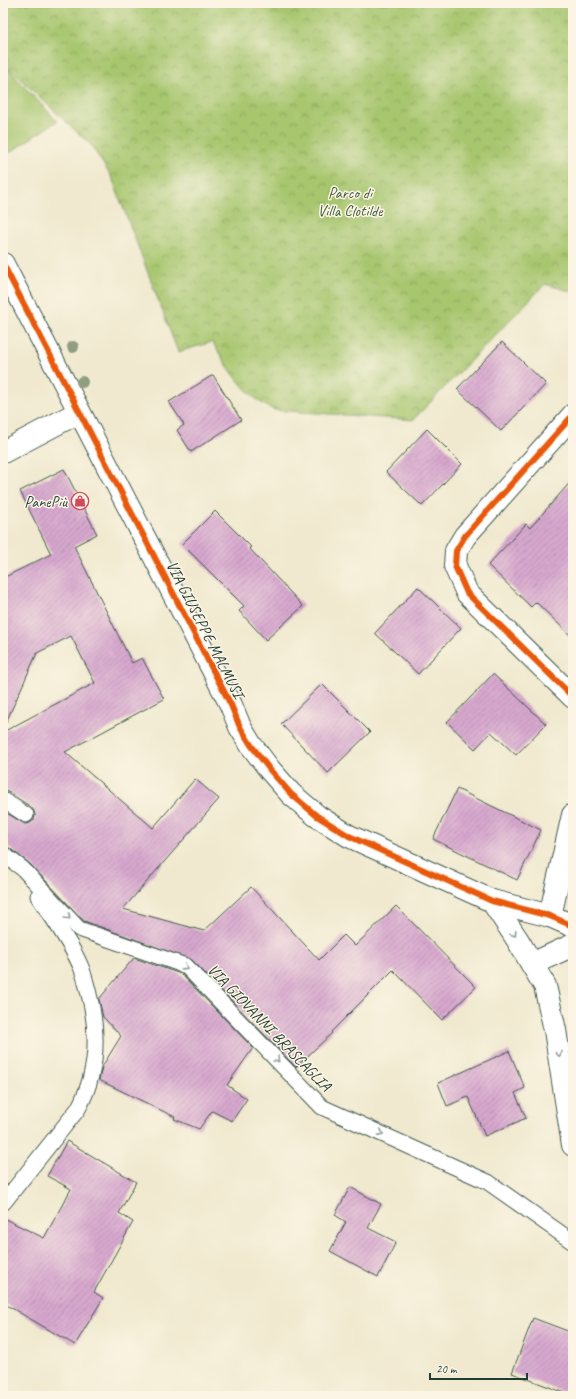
<svg xmlns="http://www.w3.org/2000/svg" width="576" height="1399" font-family="Caveat,sans-serif">
  <style>
    .green { fill: #a7c66e; stroke: #638251 }
    .park { fill: url(#park-crowns); stroke: #638251 }
    .building { fill: url(#building-hatch) }
    .lines { fill: none; stroke-linecap: round; stroke-linejoin: round }
    .lane-casing { stroke: #3e574b; stroke-width: 17 }
    .street-casing { stroke: #3e574b; stroke-width: 24 }
    .lane { stroke: #fff; stroke-width: 15 }
    .street { stroke: #fff; stroke-width: 22 }
    .cycleway-casing { stroke: #fcf5e5; stroke-width: 8 }
    .cycleway { stroke: #e8590c; stroke-width: 6 }
    .tree { fill: #909d81 }
    .oneway { stroke: #8f9e9a }
    .labels { text-anchor: middle; stroke-width: 3; stroke-linejoin: round; paint-order: stroke }
    .park-label { font-size: 16px; fill: #415f42; stroke: #fcf5e5 }
    .poi-label { font-size: 16px; fill: #1f3d34; stroke: #fcf5e5; text-anchor: end }
    .street-label { font-size: 16px; fill: #1f3d34; stroke: #fcf5e5 }
  </style>
  <defs>
    <pattern id="park-crowns" width="20" height="18" patternUnits="userSpaceOnUse"><rect width="20" height="18" fill="#a7c66e"/><path d="M2 6a3 3 0 1 1 6 0M12 15a3 3 0 1 1 6 0" fill="none" stroke="#87a25b"/></pattern>
    <pattern id="building-hatch" width="6" height="6" patternUnits="userSpaceOnUse"><rect width="6" height="6" fill="#d8a8cf"/><path d="M-1 1l2-2M0 6l6-6M5 7l2-2" fill="none" stroke="#af8aa9"/></pattern>
  </defs>
  <rect width="100%" height="100%" fill="#fcf5e5"/>
  <filter id="ink" filterUnits="userSpaceOnUse"><feTurbulence type="fractalNoise" baseFrequency=".025" numOctaves="2"/><feDisplacementMap in="SourceGraphic" scale="8" xChannelSelector="R" yChannelSelector="G"/><feConvolveMatrix kernelMatrix="1 2 1 2 8 2 1 2 1" color-interpolation-filters="sRGB"/></filter>
  <filter id="wash" filterUnits="userSpaceOnUse"><feTurbulence type="fractalNoise" baseFrequency=".012" numOctaves="4" result="noise"/><feDisplacementMap in="SourceGraphic" scale="16" xChannelSelector="R" yChannelSelector="G"/><feGaussianBlur stdDeviation="0.9" result="paint"/><feColorMatrix in="noise" values="0 0 0 0 0 0 0 0 0 0 0 0 0 0 0 0 0 1.4 0 .05"/><feComposite in="paint" operator="in"/></filter>
  <g filter="url(#wash)">
    <rect width="100%" height="100%" fill="#f0e9cf"/>
    <!-- green -->
    <path class="green" d="M 3,64 L 57,121 L 3,157 Z"/>
    <!-- park -->
    <path class="park" d="M 3,3 L 573,3 L 573,292 L 545,284 L 413,420 L 274,410 C 245,397 229,368 212,342 L 178,352 L 112,178 L 91,145 L 3,63 Z"/>
    <g id="blocks">
      <!-- building -->
      <g class="building">
        <path d="M 502,342 L 546,384 L 501,431 L 457,389 Z"/>
        <path d="M 213,375 L 241,420 L 191,452 L 177,430 L 184,425 L 169,402 Z"/>
        <path d="M 427,429 L 462,464 L 422,506 L 386,472 Z"/>
        <path d="M 64,469 L 97,534 L 74,546 L 132,663 L 142,658 L 164,699 L 65,752 L 153,828 L 195,779 L 219,799 L 123,909 L 204,931 L 251,887 L 319,960 L 344,935 L 355,946 L 396,906 L 476,987 L 442,1020 L 393,970 L 331,1032 L 332,1033 L 296,1067 L 192,960 L 84,921 L 29,863 L 8,847 L 3,845 L 3,811 L 25,824 L 30,823 L 34,820 L 35,815 L 34,811 L 31,807 L 8,792 L 3,791 L 3,732 L 95,683 L 71,636 L 37,653 L 3,729 L 3,578 L 51,554 L 20,491 Z"/>
        <path d="M 573,479 L 573,638 L 536,602 L 531,607 L 488,565 L 526,524 L 530,528 Z"/>
        <path d="M 215,511 L 251,547 L 249,548 L 303,606 L 266,640 L 239,611 L 244,606 L 182,544 Z"/>
        <path d="M 418,587 L 461,628 L 418,674 L 375,633 Z"/>
        <path d="M 493,674 L 546,724 L 516,755 L 491,732 L 475,749 L 447,722 Z"/>
        <path d="M 322,684 L 370,732 L 328,773 L 281,724 Z"/>
        <path d="M 457,789 L 541,830 L 517,880 L 433,839 Z"/>
        <path d="M 134,958 L 181,974 L 253,1048 L 227,1085 L 247,1099 L 232,1121 L 212,1111 L 199,1129 L 174,1119 L 175,1117 L 99,1080 L 102,1067 L 121,1036 L 103,1017 L 99,999 Z"/>
        <path d="M 509,1051 L 525,1088 L 515,1093 L 526,1118 L 485,1136 L 468,1097 L 447,1106 L 438,1083 Z"/>
        <path d="M 67,1141 L 136,1182 L 119,1213 L 133,1222 L 94,1292 L 103,1298 L 75,1345 L 3,1303 L 3,1218 L 44,1238 L 71,1189 L 47,1176 Z"/>
        <path d="M 350,1187 L 381,1204 L 368,1228 L 396,1242 L 378,1277 L 330,1251 L 346,1222 L 335,1215 Z"/>
        <path d="M 533,1318 L 573,1333 L 573,1396 L 512,1373 Z"/>
      </g>
    </g>
  </g>
  <g filter="url(#ink)">
    <use href="#blocks" fill-opacity="0" stroke="#3e574b" stroke-width="1"/>
    <g class="lines">
      <defs>
        <g id="lane">
          <path d="M 3,800 L 26,815"/>
          <path d="M 3,854 L 23,869 L 79,929 L 186,966 L 322,1107 L 488,1182 L 573,1242"/>
          <path d="M 4,1202 L 78,1109 C 99,1071 99,1031 88,990 C 86,983 84,974 81,967 C 70,941 53,919 38,896"/>
        </g>
        <g id="street">
          <path d="M 3,264 L 231,705 L 240,727 L 251,745 L 270,770 L 291,794 L 317,816 L 349,836 L 492,901 L 550,916 L 573,926"/>
          <path d="M 573,415 L 465,536 L 456,551 L 455,566 L 467,593 L 573,697"/>
          <path d="M 3,452 L 79,412"/>
          <path d="M 492,901 L 517,939 L 545,986 L 555,1030 L 573,1145"/>
          <path d="M 550,916 L 573,815"/>
          <path d="M 532,964 L 573,945"/>
        </g>
      </defs>
      <!-- lane casing -->
      <use href="#lane" class="lane-casing"/>
      <!-- street casing -->
      <use href="#street" class="street-casing"/>
      <!-- lane -->
      <use href="#lane" class="lane"/>
      <!-- street -->
      <use href="#street" class="street"/>
      <defs>
        <g id="cycleway">
          <path d="M 3,264 L 231,705 L 240,727 L 251,745 L 270,770 L 291,794 L 317,816 L 349,836 L 492,901 L 550,916 L 573,926"/>
          <path d="M 573,415 L 465,536 L 456,551 L 455,566 L 467,593 L 573,697"/>
        </g>
      </defs>
      <!-- cycleway casing -->
      <use href="#cycleway" class="cycleway-casing"/>
      <!-- cycleway -->
      <use href="#cycleway" class="cycleway"/>
    </g>
    <!-- trees -->
    <g class="tree">
      <circle cx="73" cy="347" r="6"/>
      <circle cx="82" cy="382" r="6"/>
    </g>
    <!-- one-way arrows -->
    <defs><path id="oneway-chevron" d="M-2-3.5L2.5 0L-2 3.5" fill="none" stroke-width="1.6" stroke-linecap="round" stroke-linejoin="round"/></defs>
    <g class="oneway">
      <use href="#oneway-chevron" transform="translate(68 917) rotate(46)"/>
      <use href="#oneway-chevron" transform="translate(514 934) rotate(57)"/>
      <use href="#oneway-chevron" transform="translate(185 967) rotate(33)"/>
      <use href="#oneway-chevron" transform="translate(559 1054) rotate(81)"/>
      <use href="#oneway-chevron" transform="translate(277 1060) rotate(46)"/>
      <use href="#oneway-chevron" transform="translate(381 1133) rotate(24)"/>
    </g>
  </g>
  <!-- icons -->
  <defs>
    <symbol id="shop-ring" viewBox="-11 -11 22 22"><circle r="9.5" fill="#fcf5e5" stroke="#d1495b" stroke-width="1.5"/><path d="M-5-2.5h2.3a2.7 3.5 0 0 1 5.4 0H5L5.5 6h-11ZM-1.5-2.5h3a1.5 2.3 0 0 0-3 0Z" fill="#d1495b"/></symbol>
  </defs>
  <g fill-rule="evenodd">
    <use href="#shop-ring" x="70" y="491" width="20" height="20"/>
  </g>
  <g class="labels">
    <!-- park labels -->
    <g class="park-label">
      <text x="350" y="198">Parco di<tspan x="350" dy="18">Villa Clotilde</tspan></text>
    </g>
    <!-- poi labels -->
    <g class="poi-label">
      <text x="67" y="507">PanePiù</text>
    </g>
    <!-- street labels -->
    <g class="street-label">
      <text transform="translate(206 629) rotate(63)" y="6">VIA GIUSEPPE MALMUSI</text>
      <text transform="translate(270 1027) rotate(46)" y="6">VIA GIOVANNI BRASCAGLIA</text>
    </g>
  </g>
  <!-- margin -->
  <rect width="576" height="1399" fill="none" stroke="#fcf5e5" stroke-width="16"/>
  <!-- scale -->
  <path d="M430 1373v6h97v-6" fill="none" stroke="#1f3d34" stroke-width="2"/>
  <text x="436" y="1373" font-size="12" fill="#1f3d34" stroke="#fcf5e5" stroke-width="3" paint-order="stroke">20 m</text>
</svg>
